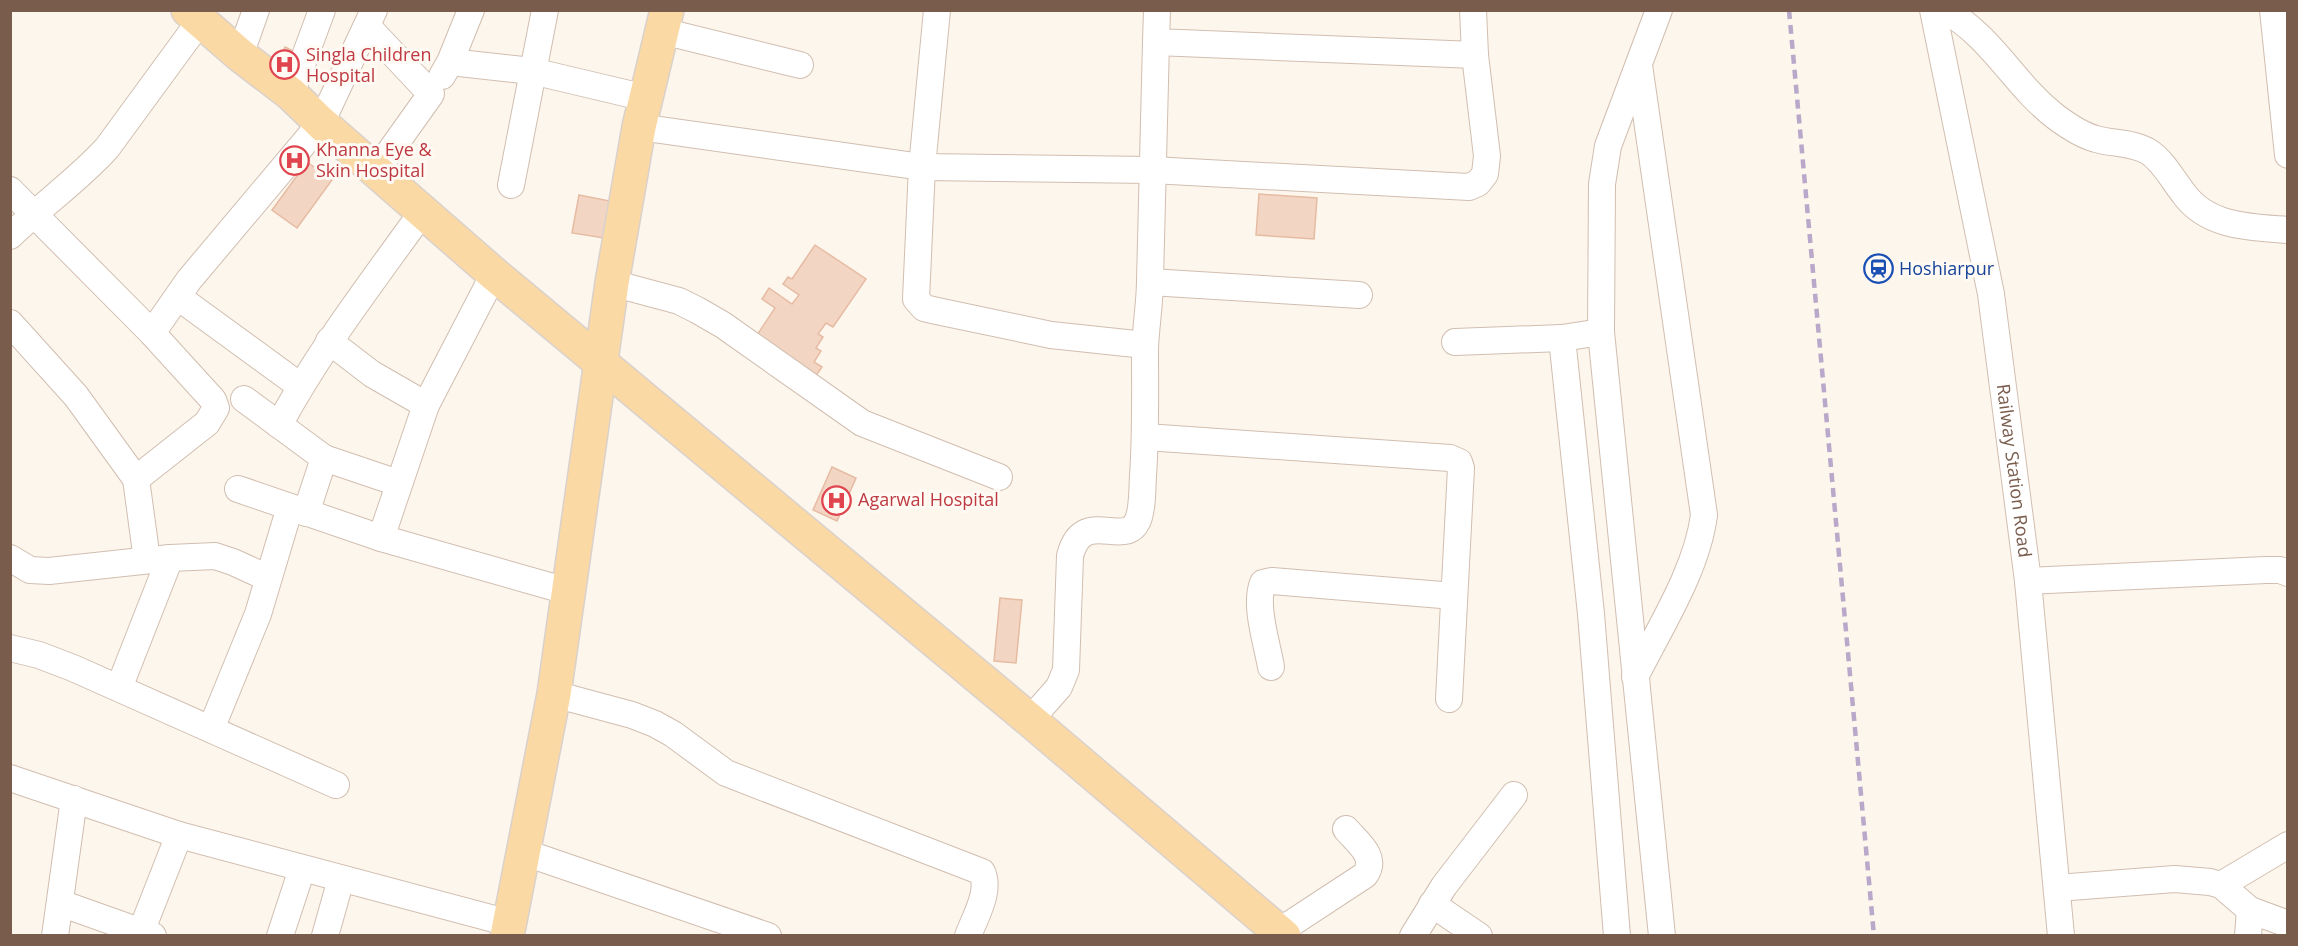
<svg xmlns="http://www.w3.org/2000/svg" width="2298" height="946" font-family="'Open Sans',sans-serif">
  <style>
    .building { fill: #f3d5c3; stroke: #e6bba3; stroke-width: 1.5 }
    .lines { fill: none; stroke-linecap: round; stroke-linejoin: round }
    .minor-casing { stroke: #d1beb0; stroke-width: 28 }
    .major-casing { stroke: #dad1cd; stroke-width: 36 }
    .minor { stroke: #fff; stroke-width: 26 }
    .major { stroke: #fbd9a5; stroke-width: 33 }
    .rail { stroke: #b9a8c9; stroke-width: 4.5; stroke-dasharray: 9 6; stroke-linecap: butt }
    .labels { text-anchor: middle; stroke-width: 6; stroke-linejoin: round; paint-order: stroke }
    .health-label { font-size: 18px; fill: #be3a42; stroke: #fffaf3; text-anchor: start }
    .transit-label { font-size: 18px; fill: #164399; stroke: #fffaf3; text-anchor: start }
    .street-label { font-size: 18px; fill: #7a5c4d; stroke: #fffaf3 }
  </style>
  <rect width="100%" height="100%" fill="#fdf6ec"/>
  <!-- building -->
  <g class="building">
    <path d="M 285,47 L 299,54 L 288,77 L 274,70 Z"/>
    <path d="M 307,162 L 332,180 L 297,228 L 272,210 Z"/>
    <path d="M 1259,194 L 1317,198 L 1314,239 L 1256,235 Z"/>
    <path d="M 579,195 L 610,201 L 604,238 L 572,233 Z"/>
    <path d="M 815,245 L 866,279 L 833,327 L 826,323 L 818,334 L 823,337 L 816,348 L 821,351 L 814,362 L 822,367 L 810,384 L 751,344 L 775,308 L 762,299 L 769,288 L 792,304 L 799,295 L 783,284 L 788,277 L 792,279 Z"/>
    <path d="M 832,467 L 856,478 L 837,521 L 813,510 Z"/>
    <path d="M 1000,598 L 1022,600 L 1016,663 L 994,661 Z"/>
  </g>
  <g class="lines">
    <defs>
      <g id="minor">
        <path d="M 937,10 L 922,167 L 916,299 L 924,308 L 937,311 L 1051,335 L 1145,345"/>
        <path d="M 1157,10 L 1156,42 L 1475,55"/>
        <path d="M 1659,10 L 1608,146 L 1602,184 L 1601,332 L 1662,936"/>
        <path id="s1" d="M 1933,10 L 1991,294 L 2028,581 L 2061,936"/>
        <path d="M 1944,10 C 1991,35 2015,86 2056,117 C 2068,126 2081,135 2096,139 C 2112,144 2133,142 2149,152 C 2163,161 2173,180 2184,194 C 2208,227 2250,227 2288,230"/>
        <path d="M 2273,10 L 2288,155"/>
        <path d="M 367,26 L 431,94 L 376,171"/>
        <path d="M 662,31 L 800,65"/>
        <path d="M 240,55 L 256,10"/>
        <path d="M 450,62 L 532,71 L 646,98"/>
        <path d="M 442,76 L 450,62 L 471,10"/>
        <path d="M 291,94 L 322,10"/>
        <path d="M 639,127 L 922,167 L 1152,170 L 1469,187 L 1478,183 L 1485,174 L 1487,156 L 1475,55 L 1473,10"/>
        <path d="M 511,185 L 545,10"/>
        <path d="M 10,190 L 152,333 L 213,400 L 216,408 L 207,423 L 136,479"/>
        <path d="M 10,236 C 42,205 78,180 107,148 L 200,21"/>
        <path d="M 1150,282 L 1359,295"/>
        <path d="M 612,283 L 679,301 L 697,310 L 723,325 L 862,423 L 999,477"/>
        <path d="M 178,297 L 300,386"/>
        <path d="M 10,323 L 76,396 L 136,479 L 147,560"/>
        <path d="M 152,333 L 189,280 L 321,123 L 374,10"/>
        <path d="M 1562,338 L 1591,614 L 1617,936"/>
        <path d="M 329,341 L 372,374 L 426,405"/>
        <path d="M 1455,342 L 1562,338 L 1601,332"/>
        <path d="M 244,399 L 324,458 L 306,513"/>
        <path d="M 279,425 C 320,349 373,281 423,211"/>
        <path d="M 1146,437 L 1450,458 L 1459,462 L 1461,468 L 1449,699"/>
        <path d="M 324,458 L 398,483"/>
        <path d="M 238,489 L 381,538 L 567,591"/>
        <path d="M 381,538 L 426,405 L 494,274"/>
        <path d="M 10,558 L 30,570 L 49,571 L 170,558 L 215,556 L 233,562 L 268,578"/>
        <path d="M 2028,581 L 2266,570 L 2280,570 L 2288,573"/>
        <path d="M 10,648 L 39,655 L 73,668 L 336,785"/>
        <path d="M 1271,667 C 1267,643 1254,605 1263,583 L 1272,581 L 1454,596"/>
        <path d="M 1635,677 C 1660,627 1697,570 1704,515 L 1639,65"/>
        <path d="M 119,688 L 170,558"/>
        <path d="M 554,694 L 632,715 L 655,724 L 673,734 L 726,773 L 982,872 C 991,891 975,917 968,936"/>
        <path d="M 1030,720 L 1059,687 L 1066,670 L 1070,556 C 1083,504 1128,553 1139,517 C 1143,504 1142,489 1143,476 C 1146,433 1145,391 1145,348 C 1146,325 1150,302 1150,280 C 1152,200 1154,121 1156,42"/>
        <path d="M 211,729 L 258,614 L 290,507"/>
        <path d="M 10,778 L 179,835 L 509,923"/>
        <path d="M 523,852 L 768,936"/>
        <path d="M 2221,885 L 2288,845"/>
        <path d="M 2057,888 L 2175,879 L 2210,882 L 2221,885 L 2250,910 L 2288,924"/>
        <path d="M 60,903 L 153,936"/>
        <path d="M 1432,904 L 1479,936"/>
        <path d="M 141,932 L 179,835"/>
        <path d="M 55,936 L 74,799"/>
        <path d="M 280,936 L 302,869"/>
        <path d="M 325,936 L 341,879"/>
        <path d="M 1272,936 L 1365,875 C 1378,857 1358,843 1346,829"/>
        <path d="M 1413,936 L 1444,886 L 1514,795"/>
        <path d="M 2248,936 L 2250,910"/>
      </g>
      <g id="major">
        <path d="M 188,10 L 240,55 L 291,94 L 321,123 L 494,274 L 1030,720 L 1284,936"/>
        <path d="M 507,936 L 554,694 L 612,283 L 639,127 L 667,10"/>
      </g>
    </defs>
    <!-- minor casing -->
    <use href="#minor" class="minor-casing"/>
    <!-- major casing -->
    <use href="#major" class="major-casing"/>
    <!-- minor -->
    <use href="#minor" class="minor"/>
    <!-- major -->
    <use href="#major" class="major"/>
    <!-- rail -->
    <path class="rail" d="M 1789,10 L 1874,936"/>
  </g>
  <!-- icons -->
  <defs>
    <symbol id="hospital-ring" viewBox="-11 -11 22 22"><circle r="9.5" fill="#fffaf3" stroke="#e0444e" stroke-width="1.5"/><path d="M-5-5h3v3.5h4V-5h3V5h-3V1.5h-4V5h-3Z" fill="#e0444e"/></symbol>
    <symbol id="station-ring" viewBox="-11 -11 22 22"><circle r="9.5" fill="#fffaf3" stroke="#1a4fb4" stroke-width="1.5"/><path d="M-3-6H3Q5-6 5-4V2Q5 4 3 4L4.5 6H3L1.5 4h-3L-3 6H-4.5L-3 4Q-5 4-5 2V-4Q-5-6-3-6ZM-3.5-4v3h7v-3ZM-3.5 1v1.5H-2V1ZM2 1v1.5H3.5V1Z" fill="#1a4fb4"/></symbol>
  </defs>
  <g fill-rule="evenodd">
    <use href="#hospital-ring" x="268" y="48" width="33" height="33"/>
    <use href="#hospital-ring" x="278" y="144" width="33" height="33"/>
    <use href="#station-ring" x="1862" y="252" width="33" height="33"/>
    <use href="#hospital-ring" x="820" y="484" width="33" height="33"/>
  </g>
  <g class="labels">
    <!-- health labels -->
    <g class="health-label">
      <text x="306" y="61">Singla Children<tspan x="306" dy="21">Hospital</tspan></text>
      <text x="316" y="156">Khanna Eye &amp;<tspan x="316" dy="21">Skin Hospital</tspan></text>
      <text x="858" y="506">Agarwal Hospital</text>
    </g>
    <!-- transit labels -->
    <g class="transit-label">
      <text x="1899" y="275">Hoshiarpur</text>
    </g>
    <!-- street labels -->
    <g class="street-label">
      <text dy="6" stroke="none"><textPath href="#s1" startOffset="468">Railway Station Road</textPath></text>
    </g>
  </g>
  <!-- border -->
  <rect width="2298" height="946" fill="none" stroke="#7a5c4d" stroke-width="24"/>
</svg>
